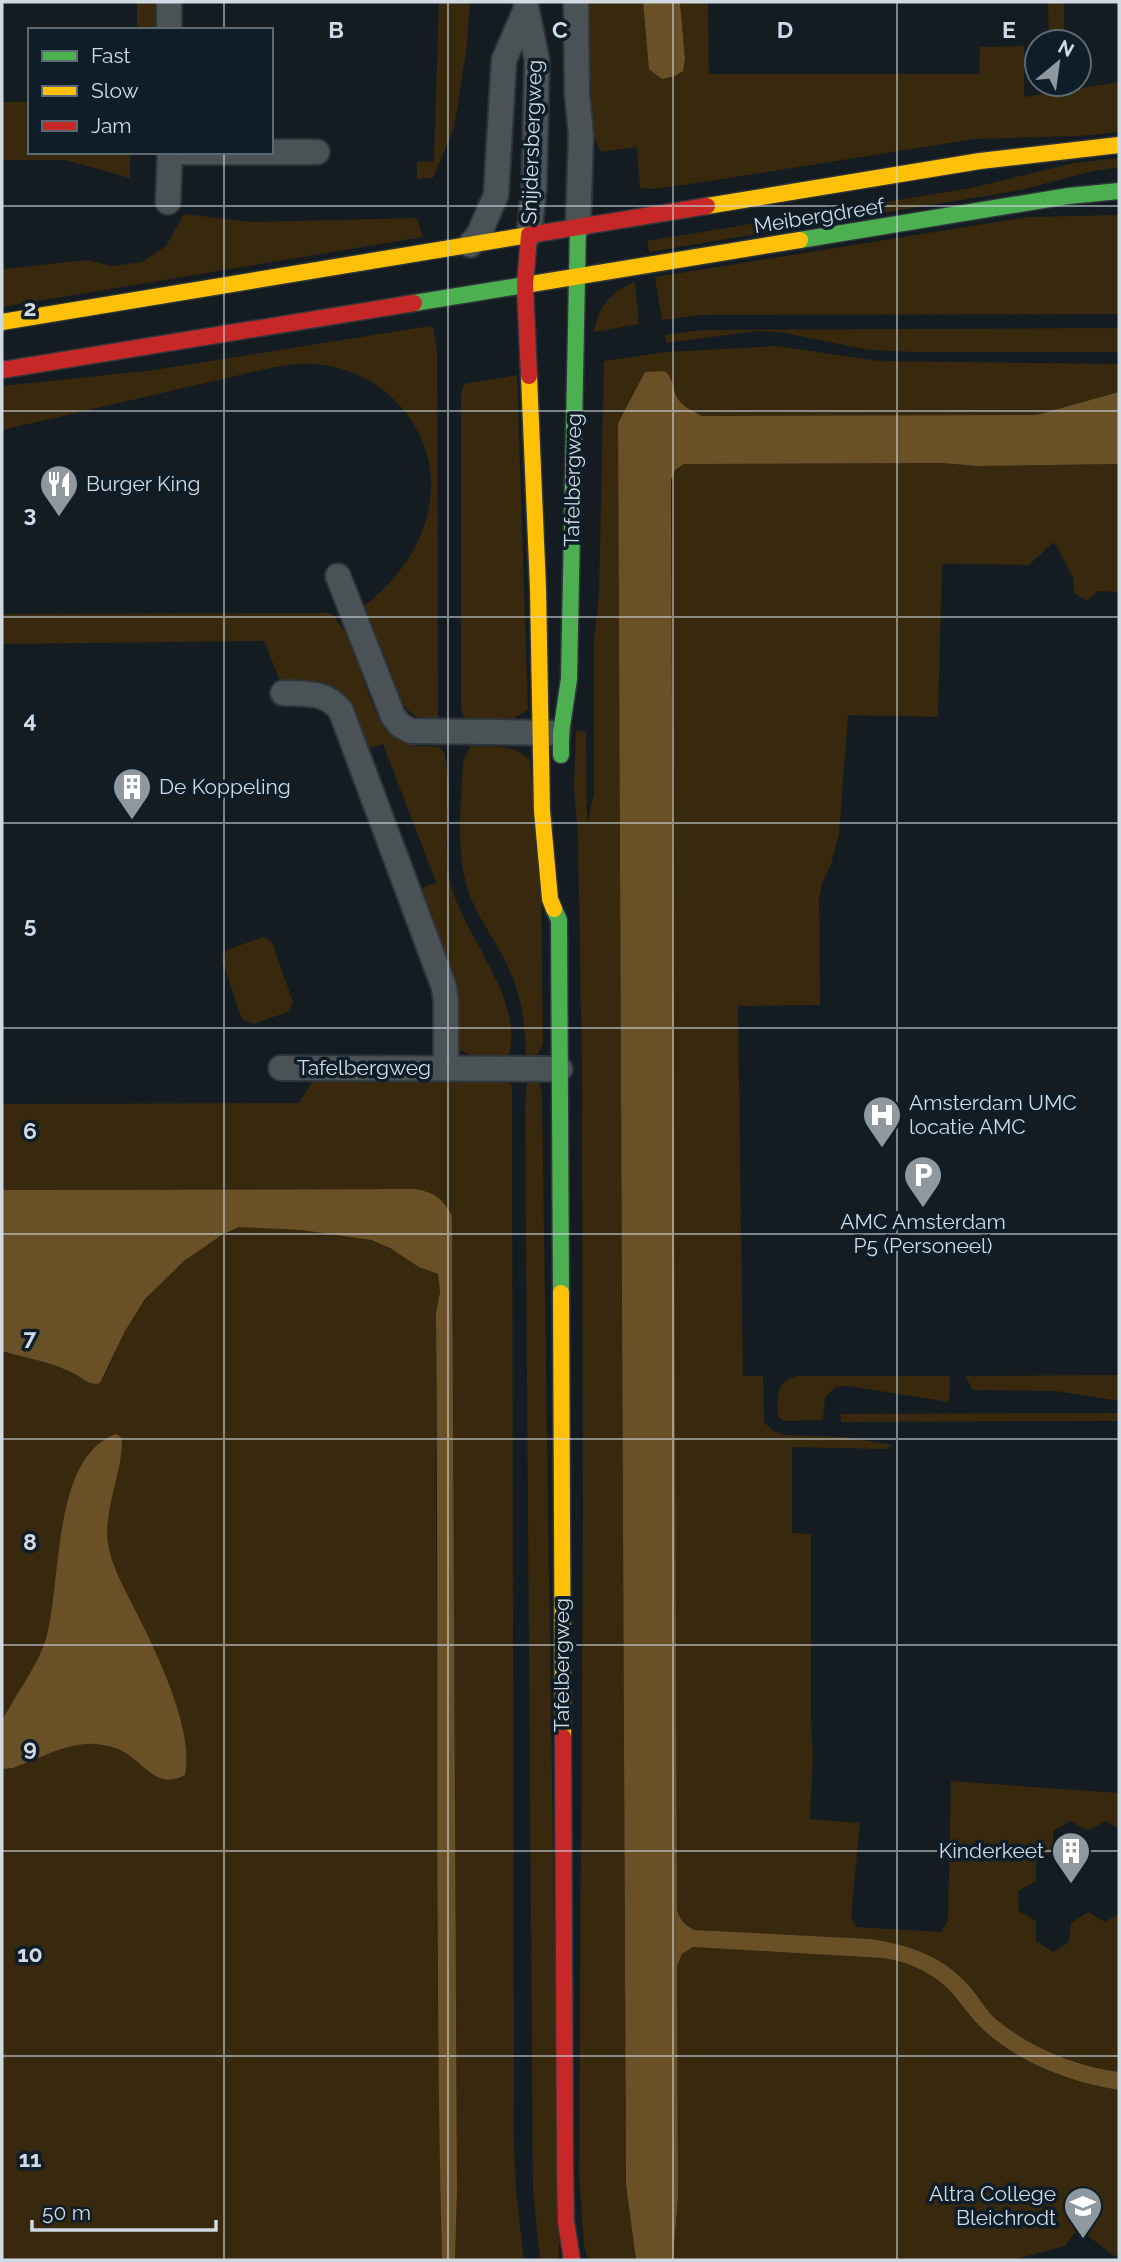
<svg xmlns="http://www.w3.org/2000/svg" width="1121" height="2262" font-family="Raleway,sans-serif">
  <style>
    .green { fill: #37280e }
    .water { fill: #6a5027 }
    .lines { fill: none; stroke-linecap: round; stroke-linejoin: round }
    .street-casing { stroke: #2f353a; stroke-width: 28 }
    .fast-casing { stroke: #2f353a; stroke-width: 19 }
    .slow-casing { stroke: #2f353a; stroke-width: 19 }
    .jam-casing { stroke: #2f353a; stroke-width: 19 }
    .street { stroke: #4b5256; stroke-width: 24 }
    .fast { stroke: #4caf50; stroke-width: 16 }
    .slow { stroke: #ffc107; stroke-width: 16 }
    .jam { stroke: #c62828; stroke-width: 16 }
    .grid { fill: none; stroke: #d1dae2; stroke-width: 2; stroke-opacity: 0.55 }
    .labels { text-anchor: middle; stroke-width: 7; stroke-linejoin: round; paint-order: stroke }
    .street-label { font-size: 21px; fill: #d1dae2; stroke: #0e1d28 }
    .poi-label { font-size: 21px; fill: #d1dae2; stroke: #0e1d28; text-anchor: start }
    .grid-label { font-size: 23px; text-anchor: middle; font-weight: bold; fill: #d1dae2; stroke: #0e1d28; stroke-width: 7; stroke-linejoin: round; paint-order: stroke }
  </style>
  <rect width="100%" height="100%" fill="#141c22"/>
  <!-- green -->
  <g class="green">
    <rect x="137" y="2" width="19" height="28"/>
    <path d="M 439,2 L 470,2 L 467,45 L 454,128 L 433,178 L 417,179 L 417,162 L 434,161 Z"/>
    <path d="M 587,2 L 643,2 L 648,59 L 685,59 L 680,2 L 708,2 L 709,74 L 979,74 L 980,47 L 1024,46 L 1024,97 L 1119,82 L 1119,132 L 1079,136 L 975,139 L 704,182 L 653,189 L 640,188 L 637,147 L 600,152 L 590,124 Z"/>
    <path d="M 1048,2 L 1064,2 L 1064,42 L 1049,42 Z"/>
    <path d="M 2,102 L 30,102 L 30,152 L 130,152 L 130,178 L 65,160 L 2,160 Z"/>
    <path d="M 1119,158 L 1119,167 L 1093,171 L 1021,190 L 649,252 L 647,241 L 971,188 L 1074,163 Z"/>
    <path d="M 184,214 L 251,222 L 417,218 L 423,237 L 2,307 L 2,269 L 87,260 L 112,266 L 142,262 L 166,246 Z"/>
    <path d="M 1119,215 L 1119,314 L 700,315 L 662,320 L 655,277 L 1028,217 Z"/>
    <path d="M 635,282 L 639,324 L 594,332 C 598,307 611,291 635,282 Z"/>
    <path d="M 430,326 L 433,327 L 437,352 L 438,720 C 422,719 411,717 403,703 L 364,606 C 428,558 458,473 401,407 C 381,384 353,369 323,365 C 305,362 287,365 270,368 L 2,430 L 2,386 L 154,370 Z"/>
    <path d="M 1119,328 L 1119,352 L 914,352 L 869,350 L 780,332 L 757,331 L 666,343 L 665,335 L 701,330 Z"/>
    <path d="M 776,346 L 880,361 L 1119,364 L 1119,392 L 1036,415 L 702,416 C 680,402 678,404 671,377 L 645,372 L 618,423 L 626,2185 L 636,2260 L 588,2260 L 584,2245 L 579,2174 L 583,1527 L 582,1073 L 578,836 L 574,787 L 576,730 L 586,732 L 587,824 L 594,793 L 594,641 L 599,595 L 604,361 L 666,352 Z"/>
    <path d="M 517,375 L 528,709 L 512,720 L 472,720 L 464,716 L 461,710 L 461,394 L 464,384 Z"/>
    <path d="M 942,463 L 977,466 L 1119,464 L 1119,592 L 1098,591 L 1087,601 L 1074,593 L 1073,577 L 1054,542 L 1029,565 L 942,564 L 938,717 L 848,715 L 839,834 L 831,864 L 822,884 L 819,899 L 820,1005 L 738,1006 L 743,1376 L 763,1376 L 764,1422 L 773,1431 L 785,1435 L 844,1437 L 893,1445 L 886,1449 L 792,1447 L 792,1533 L 811,1534 L 811,1720 L 813,1756 L 810,1819 L 860,1823 L 851,1917 L 857,1927 L 941,1932 L 948,1921 L 951,1781 L 1119,1793 L 1119,1829 L 1105,1821 L 1088,1831 L 1071,1821 L 1053,1831 L 1053,1851 L 1036,1861 L 1036,1881 L 1018,1891 L 1019,1911 L 1036,1921 L 1036,1941 L 1053,1952 L 1069,1942 L 1071,1923 L 1088,1912 L 1105,1922 L 1119,1914 L 1119,2072 C 1075,2065 1032,2049 997,2020 C 986,2011 979,1997 970,1987 C 943,1956 910,1945 871,1939 L 694,1930 C 685,1925 680,1920 677,1910 L 672,1062 L 672,476 L 675,470 L 684,464 Z"/>
    <path d="M 331,613 C 339,623 347,634 352,645 C 364,674 372,726 401,741 C 414,748 425,745 439,747 L 444,752 C 455,795 440,842 451,885 C 465,939 526,1000 508,1058 C 490,1058 472,1060 459,1048 L 418,890 L 436,882 L 383,744 L 367,749 C 360,731 356,699 337,691 C 324,686 296,685 281,683 L 264,641 L 2,644 L 2,614 Z"/>
    <path d="M 471,746 C 495,747 511,743 530,760 L 541,896 L 543,1043 C 540,1052 536,1058 526,1058 C 525,1025 523,1000 509,969 C 497,941 476,917 467,887 C 456,849 461,804 463,764 L 464,758 Z"/>
    <path d="M 263,937 L 272,942 L 293,1002 L 288,1012 L 253,1024 L 242,1019 L 222,960 L 227,950 Z"/>
    <path d="M 314,1079 L 508,1081 L 512,1086 L 514,2143 L 516,2191 L 524,2260 L 455,2260 L 457,2193 L 452,1215 L 415,1189 L 2,1190 L 2,1104 L 299,1103 Z"/>
    <path d="M 531,1079 L 540,1082 L 542,1096 L 559,2260 L 540,2260 L 533,2190 L 525,1108 L 527,1081 Z"/>
    <path d="M 239,1227 C 282,1227 328,1229 369,1240 C 394,1247 414,1265 438,1274 L 440,1292 L 436,1313 L 437,1954 L 442,2260 L 2,2260 L 2,1351 L 53,1364 L 100,1383 C 110,1368 115,1349 124,1333 C 149,1285 191,1251 239,1227 Z"/>
    <path d="M 1119,1375 L 1119,1401 L 1056,1391 L 973,1390 L 965,1376 Z"/>
    <path d="M 798,1376 L 950,1376 L 949,1402 L 848,1386 L 836,1387 L 825,1397 L 823,1420 L 784,1421 L 778,1416 C 777,1397 776,1380 798,1376 Z"/>
    <path d="M 1119,1413 L 1119,1421 L 841,1422 L 841,1414 Z"/>
    <path d="M 693,1947 L 882,1958 C 909,1962 934,1973 952,1993 C 964,2007 974,2022 988,2034 C 1026,2067 1071,2081 1119,2090 L 1119,2255 L 1114,2256 L 1078,2228 L 1065,2246 L 1012,2260 L 673,2260 L 678,2198 L 677,1966 L 682,1954 Z"/>
  </g>
  <!-- water -->
  <g class="water">
    <path d="M 643,2 L 680,2 L 685,59 L 683,71 L 675,76 L 662,79 L 649,69 Z"/>
    <path d="M 664,371 C 674,376 672,391 679,400 C 685,408 694,411 702,416 L 1036,415 L 1119,392 L 1119,464 L 977,466 L 942,463 L 684,464 L 675,470 L 671,480 L 677,1910 C 680,1920 685,1925 694,1930 L 871,1939 C 910,1945 943,1956 970,1987 C 979,1997 986,2011 997,2020 C 1031,2048 1076,2066 1119,2072 L 1119,2090 C 1071,2082 1026,2066 988,2034 C 974,2022 964,2007 952,1993 C 934,1973 909,1962 882,1958 L 693,1947 L 682,1954 L 677,1966 L 678,2198 L 673,2260 L 636,2260 L 626,2185 L 618,423 L 645,372 Z"/>
    <path d="M 415,1189 C 436,1193 441,1198 452,1215 L 457,2193 L 455,2260 L 442,2260 C 434,1944 439,1628 436,1313 L 440,1292 L 438,1274 L 419,1267 L 390,1248 L 371,1240 L 302,1230 L 239,1227 L 222,1235 L 184,1261 L 145,1299 L 125,1331 L 100,1383 C 89,1387 81,1376 71,1372 C 48,1361 25,1358 2,1351 L 2,1190 Z"/>
    <path d="M 116,1434 L 122,1438 C 123,1473 103,1508 108,1544 C 112,1567 124,1588 134,1608 C 155,1649 195,1730 185,1775 C 157,1790 145,1764 124,1752 C 118,1748 109,1746 103,1745 C 73,1739 41,1758 13,1768 L 2,1769 C 2,1756 0,1733 2,1722 C 4,1715 9,1709 12,1703 C 23,1684 38,1663 45,1642 C 63,1585 50,1458 116,1434 Z"/>
  </g>
  <g class="lines">
    <defs>
      <g id="street">
        <path d="M 169,2 L 169,30"/>
        <path d="M 576,2 L 577,93 L 581,136 L 578,227"/>
        <path d="M 526,7 L 537,60 L 534,188 L 529,235"/>
        <path d="M 170,152 L 317,152"/>
        <path d="M 168,202 L 170,152"/>
        <path d="M 470,245 L 479,234 L 496,195 L 504,60 L 526,9"/>
        <path d="M 338,576 L 393,716 L 400,725 L 411,731 L 558,733"/>
        <path d="M 283,693 C 306,694 326,691 341,711 L 444,987 L 446,1001 L 446,1068"/>
        <path d="M 281,1068 L 560,1069"/>
      </g>
      <g id="fast">
        <path d="M 800,240 L 1068,196 L 1119,191"/>
        <path d="M 414,303 L 525,285"/>
        <path d="M 561,755 L 561,733 L 569,679 L 578,227"/>
        <path d="M 554,909 L 559,920 L 561,1293"/>
      </g>
      <g id="slow">
        <path d="M 707,206 L 980,161 L 1119,145"/>
        <path d="M 525,285 L 800,240"/>
        <path d="M 2,322 L 529,235"/>
        <path d="M 529,376 L 538,588 L 542,811 L 550,899 L 554,909"/>
        <path d="M 561,1293 L 563,1737"/>
      </g>
      <g id="jam">
        <path d="M 2,370 L 414,303"/>
        <path d="M 529,376 L 525,285 L 529,235 L 707,206"/>
        <path d="M 563,1737 L 565,2170 L 566,2222 L 572,2260"/>
      </g>
    </defs>
    <!-- street casing -->
    <use href="#street" class="street-casing"/>
    <!-- fast casing -->
    <use href="#fast" class="fast-casing"/>
    <!-- slow casing -->
    <use href="#slow" class="slow-casing"/>
    <!-- jam casing -->
    <use href="#jam" class="jam-casing"/>
    <!-- street -->
    <use href="#street" class="street"/>
    <!-- fast -->
    <use href="#fast" class="fast"/>
    <!-- slow -->
    <use href="#slow" class="slow"/>
    <!-- jam -->
    <use href="#jam" class="jam"/>
  </g>
  <!-- grid -->
  <path class="grid" d="M 224,2 L 224,30M 448,2 L 448,2260M 673,2 L 673,2260M 897,2 L 897,2260M 224,152 L 224,2260M 2,206 L 1119,206M 2,411 L 1119,411M 2,617 L 1119,617M 2,823 L 1119,823M 2,1028 L 1119,1028M 2,1234 L 1119,1234M 2,1439 L 1119,1439M 2,1645 L 1119,1645M 2,1851 L 1119,1851M 2,2056 L 1119,2056"/>
  <!-- icons -->
  <defs>
    <symbol id="restaurant-pin" viewBox="-11 -11 22 30"><path d="M0 17L-7.5 6A9.5 9.5 0 1 1 7.5 6Z" fill="#8f989f" stroke="#0e1d28"/><path d="M-5-6h1v4h1v-4h1v4h1v-4h1v5L-1.5 .5V6h-2V.5L-5-1ZM5-6V6H3V1.5H1.5Q1.5-4 5-6Z" fill="#fff"/></symbol>
    <symbol id="building-pin" viewBox="-11 -11 22 30"><path d="M0 17L-7.5 6A9.5 9.5 0 1 1 7.5 6Z" fill="#8f989f" stroke="#0e1d28"/><path d="M-4-6H4V6H1V3H-1V6H-4ZM-2.5-4.3h1.7v1.8h-1.7ZM.8-4.3h1.7v1.8H.8ZM-2.5-1h1.7V.8h-1.7ZM.8-1h1.7V.8H.8Z" fill="#fff"/></symbol>
    <symbol id="hospital-pin" viewBox="-11 -11 22 30"><path d="M0 17L-7.5 6A9.5 9.5 0 1 1 7.5 6Z" fill="#8f989f" stroke="#0e1d28"/><path d="M-5-5h3v3.5h4V-5h3V5h-3V1.5h-4V5h-3Z" fill="#fff"/></symbol>
    <symbol id="parking-pin" viewBox="-11 -11 22 30"><path d="M0 17L-7.5 6A9.5 9.5 0 1 1 7.5 6Z" fill="#8f989f" stroke="#0e1d28"/><path d="M-3.5-5.5H1a3.5 3.5 0 0 1 0 7H-1V5.5H-3.5ZM-1-3.4V-.6H.8a1.4 1.4 0 0 0 0-2.8Z" fill="#fff"/></symbol>
    <symbol id="school-pin" viewBox="-11 -11 22 30"><path d="M0 17L-7.5 6A9.5 9.5 0 1 1 7.5 6Z" fill="#8f989f" stroke="#0e1d28"/><path d="M0-5L7-2L0 1L-7-2ZM-4 1L0 2.5L4 1V4Q0 6-4 4Z" fill="#fff"/></symbol>
  </defs>
  <g fill-rule="evenodd">
    <use href="#restaurant-pin" x="37" y="462" width="44" height="60"/>
    <use href="#building-pin" x="110" y="765" width="44" height="60"/>
    <use href="#hospital-pin" x="860" y="1093" width="44" height="60"/>
    <use href="#parking-pin" x="901" y="1153" width="44" height="60"/>
    <use href="#building-pin" x="1049" y="1829" width="44" height="60"/>
    <use href="#school-pin" x="1061" y="2184" width="44" height="60"/>
  </g>
  <g class="labels">
    <!-- street labels -->
    <g class="street-label">
      <text transform="translate(532 142) rotate(-88)" y="7">Snijdersbergweg</text>
      <text transform="translate(819 216) rotate(-9)" y="7">Meibergdreef</text>
      <text transform="translate(573 480) rotate(-89)" y="7">Tafelbergweg</text>
      <text x="364" y="1075">Tafelbergweg</text>
      <text transform="translate(562 1665) rotate(-90)" y="7">Tafelbergweg</text>
    </g>
    <!-- poi labels -->
    <g class="poi-label">
      <text x="86" y="491">Burger King</text>
      <text x="159" y="794">De Koppeling</text>
      <text x="909" y="1110">Amsterdam UMC<tspan x="909" dy="24">locatie AMC</tspan></text>
      <text x="923" y="1229" text-anchor="middle">AMC Amsterdam<tspan x="923" dy="24">P5 (Personeel)</tspan></text>
      <text x="1044" y="1858" text-anchor="end">Kinderkeet</text>
      <text x="1056" y="2201" text-anchor="end">Altra College<tspan x="1056" dy="24">Bleichrodt</tspan></text>
    </g>
  </g>
  <g class="grid-label">
    <text x="336" y="38">B</text>
    <text x="560" y="38">C</text>
    <text x="785" y="38">D</text>
    <text x="1009" y="38">E</text>
    <text x="30" y="316">2</text>
    <text x="30" y="522">3</text>
    <text x="30" y="728">4</text>
    <text x="30" y="933">5</text>
    <text x="30" y="1139">6</text>
    <text x="30" y="1345">7</text>
    <text x="30" y="1550">8</text>
    <text x="30" y="1756">9</text>
    <text x="30" y="1962">10</text>
    <text x="30" y="2167">11</text>
  </g>
  <!-- border -->
  <rect width="1121" height="2262" fill="none" stroke="#d1dae2" stroke-width="7"/>
  <!-- legend -->
  <rect x="28" y="28" width="245" height="126" fill="#0e1d28" stroke="#5c6972" stroke-width="2"/>
  <rect x="42" y="51" width="35" height="10" fill="#4caf50" stroke="#5c6972" stroke-width="2"/>
  <text x="91" y="63" font-size="21" fill="#d1dae2">Fast</text>
  <rect x="42" y="86" width="35" height="10" fill="#ffc107" stroke="#5c6972" stroke-width="2"/>
  <text x="91" y="98" font-size="21" fill="#d1dae2">Slow</text>
  <rect x="42" y="121" width="35" height="10" fill="#c62828" stroke="#5c6972" stroke-width="2"/>
  <text x="91" y="133" font-size="21" fill="#d1dae2">Jam</text>
  <!-- north arrow -->
  <g transform="translate(1058 63) rotate(29)"><circle r="33" fill="#0e1d28" stroke="#5c6972" stroke-width="2"/>
  <path d="M0-5L12 26L0 18L-12 26Z" fill="#8f989f"/>
  <text y="-10" font-size="19" font-weight="bold" text-anchor="middle" fill="#d1dae2">N</text>
  </g>
  <!-- scale -->
  <path d="M32 2220v10h184v-10" fill="none" stroke="#d1dae2" stroke-width="3.5"/>
  <text x="42" y="2220" font-size="21" fill="#d1dae2" stroke="#0e1d28" stroke-width="5" paint-order="stroke">50 m</text>
</svg>
